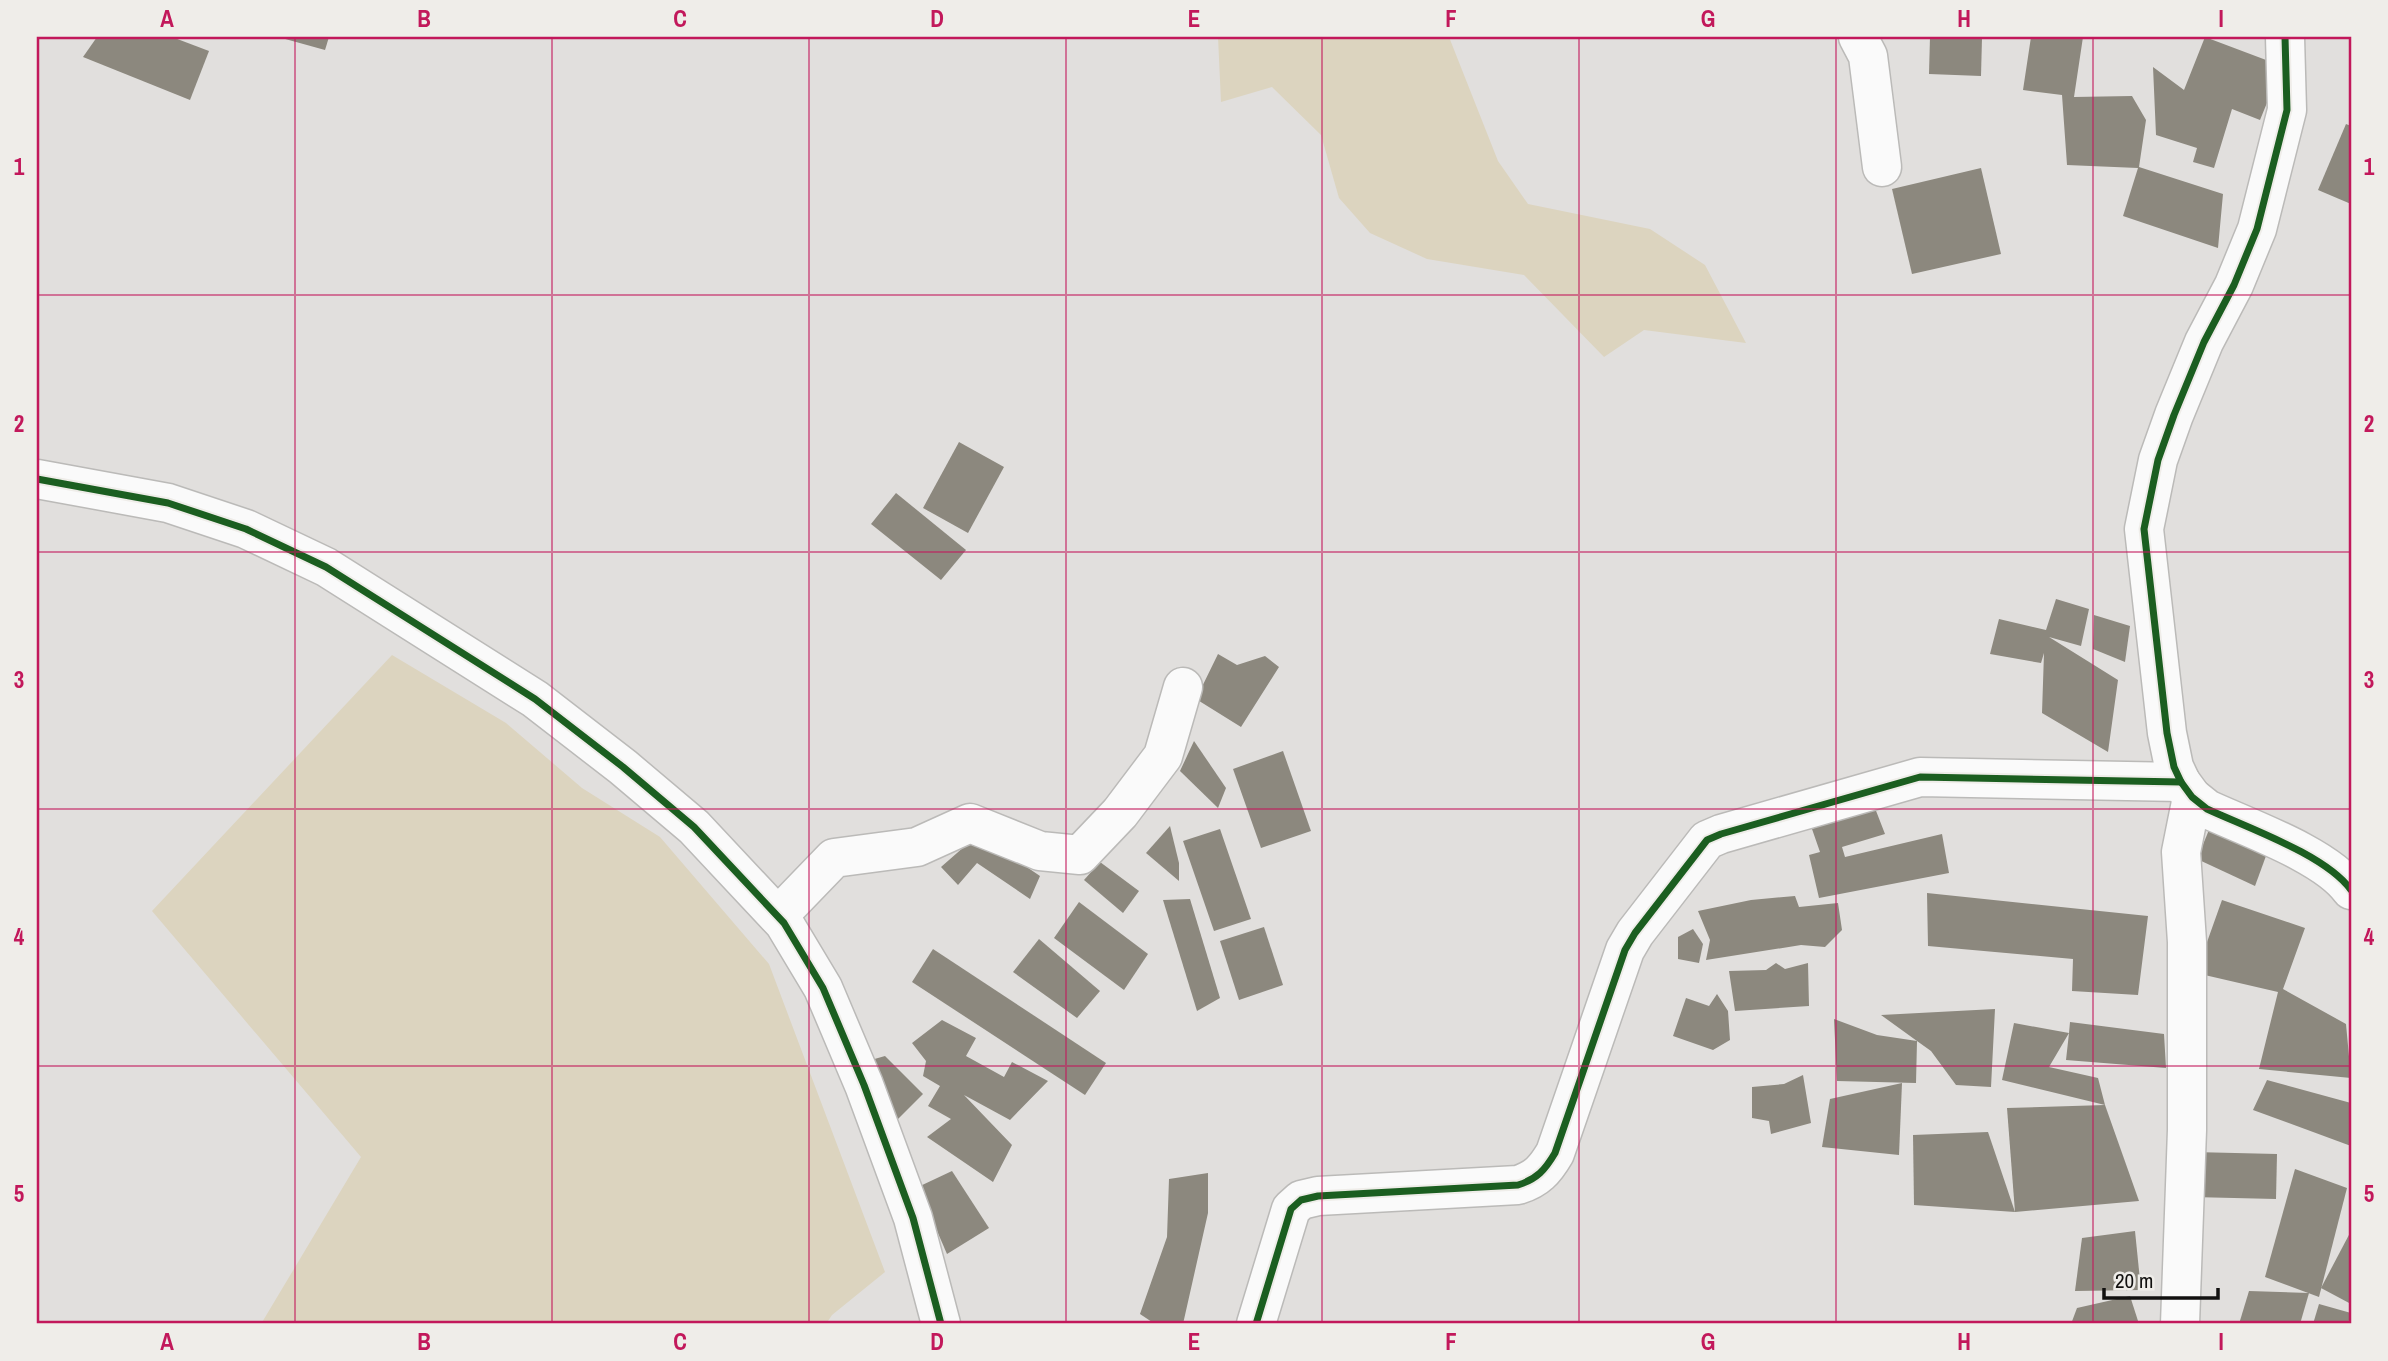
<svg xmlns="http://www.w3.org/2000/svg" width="2388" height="1361" font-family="'Archivo Narrow',sans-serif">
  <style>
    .green { fill: #dcd4bf }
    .building { fill: #8c887e }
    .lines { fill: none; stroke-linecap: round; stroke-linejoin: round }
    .minor-casing { stroke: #bbbab8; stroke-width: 41 }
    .minor { stroke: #fafafa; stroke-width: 38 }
    .cycleway-casing { stroke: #efede9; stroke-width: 11 }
    .cycleway { stroke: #1b5e20; stroke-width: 7 }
    .grid { fill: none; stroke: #c2185b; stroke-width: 2; stroke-opacity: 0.55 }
    .neatline { fill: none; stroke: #c2185b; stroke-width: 2.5 }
    .grid-label { font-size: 23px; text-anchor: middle; font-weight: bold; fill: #c2185b }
  </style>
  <rect width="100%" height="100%" fill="#e1dfdd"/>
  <!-- green -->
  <g class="green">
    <path d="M 1218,37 L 1449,37 L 1498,161 L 1528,204 L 1650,229 L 1705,265 L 1746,343 L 1644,330 L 1604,357 L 1524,275 L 1427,259 L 1370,233 L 1339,198 L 1321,135 L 1272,87 L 1221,102 Z"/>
    <path d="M 392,655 L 506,723 L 582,788 L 660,837 L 769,964 L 885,1272 L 832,1315 L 826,1324 L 261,1324 L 361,1157 L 152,911 Z"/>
  </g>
  <!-- building -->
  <g class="building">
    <path d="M 97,37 L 172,37 L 209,51 L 190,100 L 83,57 Z"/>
    <path d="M 278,37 L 329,37 L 325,50 Z"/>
    <path d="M 1930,37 L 1982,38 L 1981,76 L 1929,74 Z"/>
    <path d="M 2031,37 L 2083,37 L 2074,97 L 2132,96 L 2146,120 L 2139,167 L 2223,194 L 2218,248 L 2123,216 L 2138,168 L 2067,165 L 2062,95 L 2023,90 Z"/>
    <path d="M 2205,37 L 2282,66 L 2260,120 L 2232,109 L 2214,168 L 2193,162 L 2197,148 L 2156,135 L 2153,67 L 2184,90 Z"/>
    <path d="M 2346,124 L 2351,126 L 2351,204 L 2318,190 Z"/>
    <path d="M 1981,168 L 2001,254 L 1912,274 L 1892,189 Z"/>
    <path d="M 959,442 L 1004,467 L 968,533 L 923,508 Z"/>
    <path d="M 896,493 L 966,550 L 941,580 L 871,524 Z"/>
    <path d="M 2056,599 L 2089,609 L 2081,646 L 2049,637 L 2118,680 L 2108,752 L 2042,713 L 2044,653 L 2041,663 L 1990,654 L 1999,619 L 2046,630 Z"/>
    <path d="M 2094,615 L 2130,626 L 2125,662 L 2093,649 Z"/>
    <path d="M 1218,654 L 1237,665 L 1265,656 L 1279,667 L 1241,727 L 1196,699 Z"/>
    <path d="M 1194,741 L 1226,788 L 1218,808 L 1180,771 Z"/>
    <path d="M 1283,751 L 1311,831 L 1261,848 L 1233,769 Z"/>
    <path d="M 1873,803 L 1885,834 L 1842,847 L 1845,857 L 1942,834 L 1949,873 L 1819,898 L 1809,855 L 1820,852 L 1812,829 Z"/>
    <path d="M 2211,825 L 2270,845 L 2255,886 L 2197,859 Z"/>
    <path d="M 1170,826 L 1179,863 L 1179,881 L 1146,853 Z"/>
    <path d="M 1220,829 L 1251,919 L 1214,931 L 1183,841 Z"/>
    <path d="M 973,839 L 997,847 L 1040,876 L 1030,899 L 977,863 L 958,885 L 941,867 Z"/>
    <path d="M 1100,862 L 1139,891 L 1123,913 L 1084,880 Z"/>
    <path d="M 1927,893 L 2148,916 L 2138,995 L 2072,991 L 2073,959 L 1928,946 Z"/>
    <path d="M 1795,896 L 1799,907 L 1838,903 L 1842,930 L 1825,947 L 1801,945 L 1706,960 L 1710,940 L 1698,911 L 1751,900 Z"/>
    <path d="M 1190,899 L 1220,998 L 1197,1011 L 1163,900 Z"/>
    <path d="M 2222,900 L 2305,928 L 2283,989 L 2346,1024 L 2351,1078 L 2259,1069 L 2278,992 L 2196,973 Z"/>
    <path d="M 1079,902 L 1148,954 L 1124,990 L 1054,938 Z"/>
    <path d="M 1264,927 L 1283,985 L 1239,1000 L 1220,941 Z"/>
    <path d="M 1693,929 L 1703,944 L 1699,963 L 1678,959 L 1678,937 Z"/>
    <path d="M 1039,939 L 1100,991 L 1077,1018 L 1013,972 Z"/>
    <path d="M 933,949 L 1106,1063 L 1085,1095 L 912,982 Z"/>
    <path d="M 1776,963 L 1785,969 L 1808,963 L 1809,1006 L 1735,1011 L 1729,971 L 1766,970 Z"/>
    <path d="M 1717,994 L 1728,1011 L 1730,1040 L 1713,1050 L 1673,1036 L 1686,998 L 1709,1006 Z"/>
    <path d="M 1995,1009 L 1991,1087 L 1956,1085 L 1931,1051 L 1917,1041 L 1916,1083 L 1837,1081 L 1834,1019 L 1877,1035 L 1917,1041 L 1881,1015 Z"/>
    <path d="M 942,1020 L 976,1038 L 966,1056 L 1004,1077 L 1012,1062 L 1048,1081 L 1010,1120 L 964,1095 L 1012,1145 L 993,1182 L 927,1137 L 951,1119 L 928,1106 L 940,1086 L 923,1076 L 926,1061 L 912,1043 Z"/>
    <path d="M 2070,1022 L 2164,1034 L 2166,1068 L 2066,1060 L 2069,1033 L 2049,1067 L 2098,1078 L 2105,1105 L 2002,1080 L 2014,1023 L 2069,1033 Z"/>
    <path d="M 885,1056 L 923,1094 L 891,1126 L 871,1060 Z"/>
    <path d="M 1803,1075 L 1811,1123 L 1771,1134 L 1769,1121 L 1752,1118 L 1752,1087 L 1784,1084 Z"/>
    <path d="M 2267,1080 L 2351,1103 L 2351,1146 L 2253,1110 Z"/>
    <path d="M 1902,1083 L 1899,1155 L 1822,1147 L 1830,1099 Z"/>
    <path d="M 2105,1105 L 2139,1201 L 2015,1212 L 2007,1108 Z"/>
    <path d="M 1988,1132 L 2015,1212 L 1914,1205 L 1913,1135 Z"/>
    <path d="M 2193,1152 L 2277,1154 L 2276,1199 L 2192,1197 Z"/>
    <path d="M 2295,1169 L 2347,1188 L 2319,1297 L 2265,1277 Z"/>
    <path d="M 952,1171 L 989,1228 L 947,1254 L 918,1187 Z"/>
    <path d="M 1208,1173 L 1208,1213 L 1183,1324 L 1155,1324 L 1140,1314 L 1167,1237 L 1169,1179 Z"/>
    <path d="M 2135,1231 L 2141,1290 L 2075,1291 L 2082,1238 Z"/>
    <path d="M 2351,1231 L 2351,1304 L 2321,1288 Z"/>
    <path d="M 2249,1291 L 2309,1293 L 2300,1324 L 2239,1324 Z"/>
    <path d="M 2130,1296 L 2139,1324 L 2071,1324 L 2077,1308 Z"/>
    <path d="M 2319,1304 L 2351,1313 L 2348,1324 L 2313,1324 Z"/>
  </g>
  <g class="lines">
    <defs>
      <g id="minor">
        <path d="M 1858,37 L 1868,56 L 1882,167"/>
        <path d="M 2285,37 L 2287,110 L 2257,229 L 2234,285 L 2204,342 L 2174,415 L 2158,460 L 2144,529 L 2167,733 L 2174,767 L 2181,782 L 2192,797 L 2207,809 C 2248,828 2326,855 2351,890"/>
        <path d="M 37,479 L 168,503 L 246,529 L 326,567 L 535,699 L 623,767 L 694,827 L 784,923 L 823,988 L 864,1085 L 913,1218 L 941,1324"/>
        <path d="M 778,916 L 834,858 L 917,847 L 970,823 L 1040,851 L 1080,855 L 1120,813 L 1163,756 L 1183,687"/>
        <path d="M 1256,1324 L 1291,1209 L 1301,1200 L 1318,1196 L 1518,1185 C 1537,1179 1545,1170 1555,1153 L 1625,950 L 1635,933 L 1707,840 L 1721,834 L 1920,777 L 2181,782"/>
        <path d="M 2180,1324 L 2187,1130 L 2187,942 L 2181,852 L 2192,797"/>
      </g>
    </defs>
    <!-- minor casing -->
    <use href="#minor" class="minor-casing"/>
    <!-- minor -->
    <use href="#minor" class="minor"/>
    <defs>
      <g id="cycleway">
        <path d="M 2285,37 L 2287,110 L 2257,229 L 2234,285 L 2204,342 L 2174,415 L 2158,460 L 2144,529 L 2167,733 L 2174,767 L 2181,782 L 2192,797 L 2207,809 C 2248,828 2326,855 2351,890"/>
        <path d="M 37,479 L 168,503 L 246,529 L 326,567 L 535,699 L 623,767 L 694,827 L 784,923 L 823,988 L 864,1085 L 913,1218 L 941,1324"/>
        <path d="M 1256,1324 L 1291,1209 L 1301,1200 L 1318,1196 L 1518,1185 C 1537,1179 1545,1170 1555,1153 L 1625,950 L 1635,933 L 1707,840 L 1721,834 L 1920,777 L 2181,782"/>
      </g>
    </defs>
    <!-- cycleway casing -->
    <use href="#cycleway" class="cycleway-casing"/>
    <!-- cycleway -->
    <use href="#cycleway" class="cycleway"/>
  </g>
  <!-- grid -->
  <path class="grid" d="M 295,37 L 295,1324M 552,37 L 552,1324M 809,37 L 809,1324M 1066,37 L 1066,1324M 1322,37 L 1322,1324M 1579,37 L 1579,1324M 1836,37 L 1836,1324M 2093,37 L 2093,1324M 37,295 L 2351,295M 37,552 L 2351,552M 37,809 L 2351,809M 37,1066 L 2351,1066"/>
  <!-- border -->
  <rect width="2388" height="1361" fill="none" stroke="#efede9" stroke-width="77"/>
  <!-- scale -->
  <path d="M2104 1288v10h114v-10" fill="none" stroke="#121110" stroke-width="3.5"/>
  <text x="2115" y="1288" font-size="21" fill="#121110" stroke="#efede9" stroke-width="5" paint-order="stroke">20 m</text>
  <rect x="38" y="38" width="2312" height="1284" class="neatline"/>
  <g class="grid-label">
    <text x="167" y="27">A</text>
    <text x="424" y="27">B</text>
    <text x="680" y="27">C</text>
    <text x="937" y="27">D</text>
    <text x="1194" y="27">E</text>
    <text x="1451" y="27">F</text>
    <text x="1708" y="27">G</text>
    <text x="1964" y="27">H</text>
    <text x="2221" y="27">I</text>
    <text x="19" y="175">1</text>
    <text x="2369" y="175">1</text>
    <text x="19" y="432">2</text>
    <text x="2369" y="432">2</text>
    <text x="19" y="688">3</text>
    <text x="2369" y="688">3</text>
    <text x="19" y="945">4</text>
    <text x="2369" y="945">4</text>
    <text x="19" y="1202">5</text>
    <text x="2369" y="1202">5</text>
    <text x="167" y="1350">A</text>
    <text x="424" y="1350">B</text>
    <text x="680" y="1350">C</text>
    <text x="937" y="1350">D</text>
    <text x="1194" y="1350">E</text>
    <text x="1451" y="1350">F</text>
    <text x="1708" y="1350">G</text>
    <text x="1964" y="1350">H</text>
    <text x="2221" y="1350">I</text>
  </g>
</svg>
